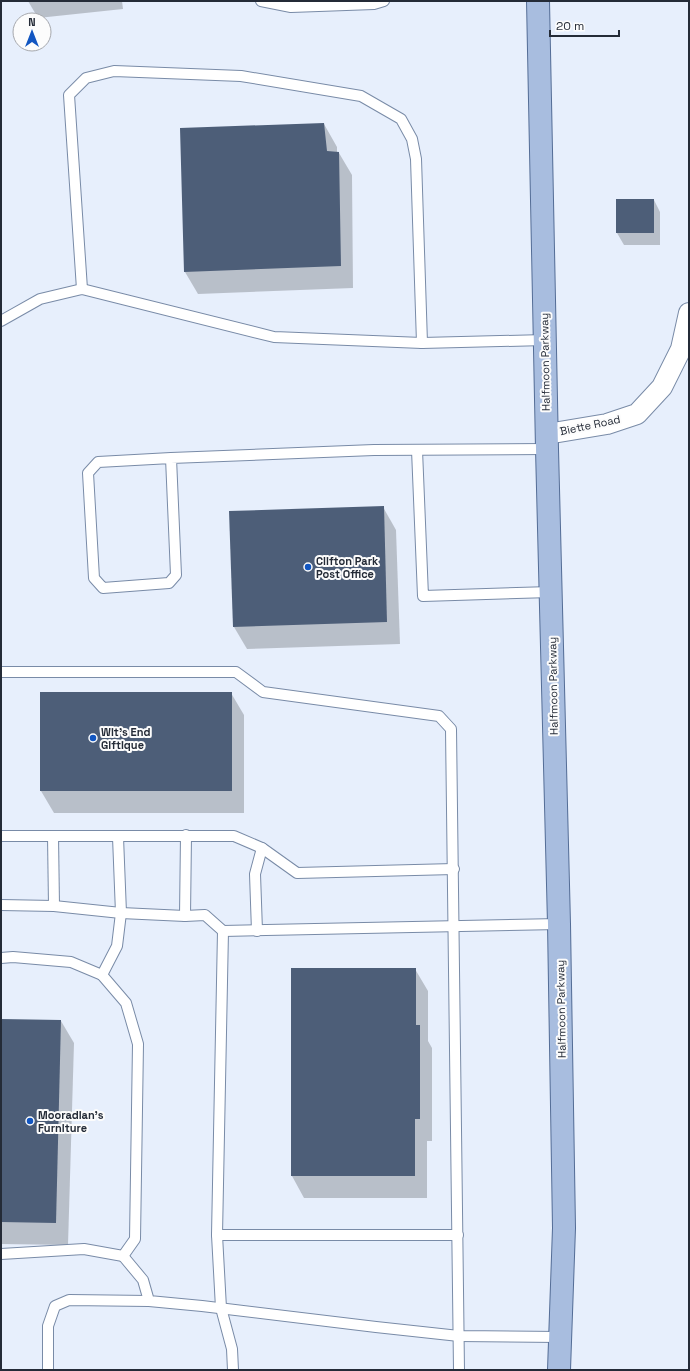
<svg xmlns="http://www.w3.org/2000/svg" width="690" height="1371" font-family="'Space Grotesk',sans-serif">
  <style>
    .shadow { fill: #0003 }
    .building { fill: #4d5e78 }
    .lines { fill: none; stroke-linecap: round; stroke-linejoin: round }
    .lane-casing { stroke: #798ba7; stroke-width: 12 }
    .street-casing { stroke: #798ba7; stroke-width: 22 }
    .primary-casing { stroke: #546d96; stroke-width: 24 }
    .lane { stroke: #fff; stroke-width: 10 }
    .street { stroke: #fff; stroke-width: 20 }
    .primary { stroke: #a8bddf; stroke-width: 22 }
    .poi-dot { fill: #1256c1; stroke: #fcfcfc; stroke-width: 1.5 }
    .labels { text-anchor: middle; stroke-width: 4; stroke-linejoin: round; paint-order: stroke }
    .street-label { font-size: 11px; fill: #242b37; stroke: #fcfcfc }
    .poi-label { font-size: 11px; font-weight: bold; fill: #242b37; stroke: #fcfcfc; text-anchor: start }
  </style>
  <rect width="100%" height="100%" fill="#e7effc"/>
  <!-- shadow -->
  <g class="shadow">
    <path d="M 28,1 L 122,1 L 123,9 L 38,18 Z"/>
    <path d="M 324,124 L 337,147 L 337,153 L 339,153 L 352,175 L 353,288 L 198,294 L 185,272 L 181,129 Z"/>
    <path d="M 617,200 L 654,200 L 660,212 L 660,245 L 624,245 L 617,233 Z"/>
    <path d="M 383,507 L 396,530 L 400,644 L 247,649 L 234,627 L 230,512 Z"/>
    <path d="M 41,693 L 231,693 L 244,715 L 244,813 L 54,813 L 41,791 Z"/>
    <path d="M 292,969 L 415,969 L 428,991 L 428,1041 L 432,1048 L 432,1141 L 427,1141 L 427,1198 L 304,1198 L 292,1176 Z"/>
    <path d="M 1,1020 L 61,1021 L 74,1043 L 68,1245 L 1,1244 Z"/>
  </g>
  <!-- building -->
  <g class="building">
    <path d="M 324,123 L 327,151 L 339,152 L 341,266 L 184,272 L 180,128 Z"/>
    <rect x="616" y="199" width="38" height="34"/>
    <path d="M 384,506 L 387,622 L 233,627 L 229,511 Z"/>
    <rect x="40" y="692" width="192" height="99"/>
    <path d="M 291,968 L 416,968 L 416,1025 L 420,1025 L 420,1119 L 415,1119 L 415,1176 L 291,1176 Z"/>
    <path d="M 1,1019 L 61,1020 L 56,1223 L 1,1222 Z"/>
  </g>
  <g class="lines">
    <defs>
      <g id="lane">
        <path d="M 261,1 L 291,7 L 374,4 L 384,1"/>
        <path d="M 82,289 L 69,95 L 86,78 L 114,71 L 241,76 L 361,96 L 401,119 L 412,139 L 416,159 L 422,343"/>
        <path d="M 1,321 L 40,299 L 82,289 L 274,337 L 422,343 L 545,340"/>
        <path d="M 417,450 L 423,596 L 551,592"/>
        <path d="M 171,458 L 98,462 L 88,473 L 94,578 L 103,588 L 169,583 L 176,575 L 171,458 L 374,450 L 547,449"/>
        <path d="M 1,672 L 236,672 L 263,692 L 439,716 L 451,729 L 459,1370"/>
        <path d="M 1,836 L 234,836 L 262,848 L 297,873 L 454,869"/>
        <path d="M 53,836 L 54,906"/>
        <path d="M 1,905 L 54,906 L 121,913 L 185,916 L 205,915 L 223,931 L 559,924"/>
        <path d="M 185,916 L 186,835"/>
        <path d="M 223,931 L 217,1235 L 221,1308 L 232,1349 L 233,1370"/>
        <path d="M 257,931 L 255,874 L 262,848"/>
        <path d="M 1,958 L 13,957 L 71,962 L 102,975 L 126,1003 L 138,1044 L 135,1239 L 123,1256 L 84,1249 L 1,1254"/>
        <path d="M 102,975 L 117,946 L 121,913 L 118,837"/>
        <path d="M 217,1235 L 458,1235"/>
        <path d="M 123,1256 L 143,1280 L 149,1301 L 202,1306 L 376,1327 L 459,1336 L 559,1337"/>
        <path d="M 48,1370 L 48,1326 L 55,1306 L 69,1300 L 149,1301"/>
      </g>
      <path id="street" d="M 547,434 L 607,424 L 637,414 L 662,387 L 681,349 L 689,313"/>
      <path id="primary" d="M 538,1 L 547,449 L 559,924 L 564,1228 L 559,1370"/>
    </defs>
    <!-- lane casing -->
    <use href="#lane" class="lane-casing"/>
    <!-- street casing -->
    <use href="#street" class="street-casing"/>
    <!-- primary casing -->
    <use href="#primary" class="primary-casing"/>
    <!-- lane -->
    <use href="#lane" class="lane"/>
    <!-- street -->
    <use href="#street" class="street"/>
    <!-- primary -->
    <use href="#primary" class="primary"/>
  </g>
  <!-- markers -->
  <g class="poi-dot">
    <circle cx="308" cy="567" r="4"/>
    <circle cx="93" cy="738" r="4"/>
    <circle cx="30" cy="1121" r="4"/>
  </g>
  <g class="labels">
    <!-- street labels -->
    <g class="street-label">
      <text transform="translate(545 362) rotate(-91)" y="4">Halfmoon Parkway</text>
      <text transform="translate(590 425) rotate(-12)" y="4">Biette Road</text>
      <text transform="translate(553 686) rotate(-91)" y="4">Halfmoon Parkway</text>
      <text transform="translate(561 1009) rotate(-91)" y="4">Halfmoon Parkway</text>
    </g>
    <!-- poi labels -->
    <g class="poi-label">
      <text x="316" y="565">Clifton Park<tspan x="316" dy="13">Post Office</tspan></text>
      <text x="101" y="736">Wit's End<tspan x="101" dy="13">Giftique</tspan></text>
      <text x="38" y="1119">Mooradian's<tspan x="38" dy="13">Furniture</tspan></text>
    </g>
  </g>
  <!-- border -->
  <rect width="690" height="1371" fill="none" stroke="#242b37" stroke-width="4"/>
  <!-- north arrow -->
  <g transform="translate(32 32)"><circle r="19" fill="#fcfcfc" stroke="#a6a8ad"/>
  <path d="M0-3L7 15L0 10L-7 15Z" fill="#1256c1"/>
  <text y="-6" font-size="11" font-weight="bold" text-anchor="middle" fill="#242b37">N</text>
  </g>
  <!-- scale -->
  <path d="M550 30v6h69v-6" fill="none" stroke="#242b37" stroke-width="2"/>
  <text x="556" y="30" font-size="12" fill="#242b37" stroke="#fcfcfc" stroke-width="3" paint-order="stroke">20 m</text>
</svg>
